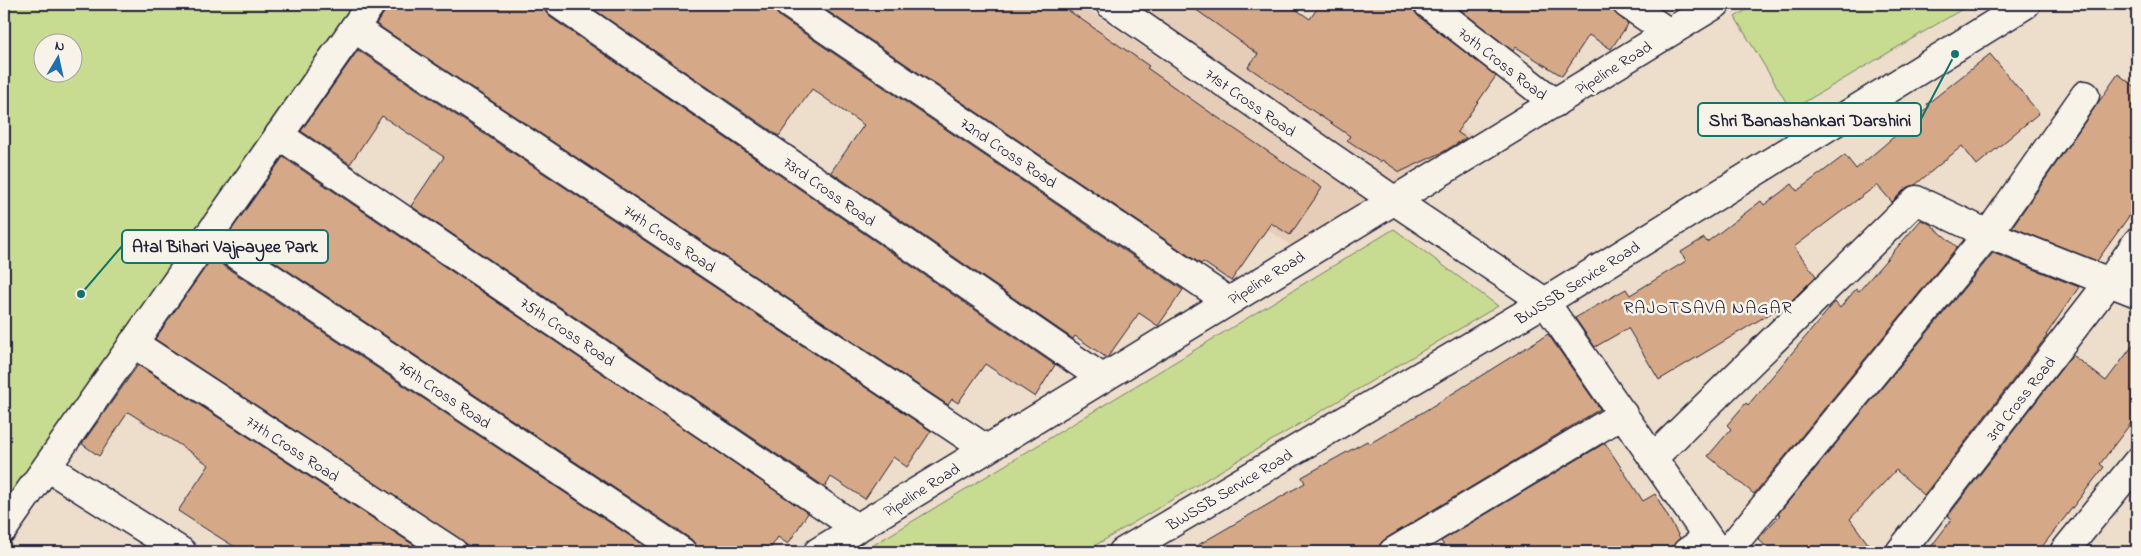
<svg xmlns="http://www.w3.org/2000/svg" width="2141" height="556" font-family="'Indie Flower',sans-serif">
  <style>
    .built { fill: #e6cdb7 }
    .green { fill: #c8dc91; stroke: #757f66; fill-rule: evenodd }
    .building { fill: #d5a987; stroke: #22223b }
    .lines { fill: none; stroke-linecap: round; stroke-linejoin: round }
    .street-casing { stroke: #22223b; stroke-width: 31 }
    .secondary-casing { stroke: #22223b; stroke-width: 31 }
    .street { stroke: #f7f3e8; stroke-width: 28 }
    .secondary { stroke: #f7f3e8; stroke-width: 28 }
    .labels { text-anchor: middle; stroke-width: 5; stroke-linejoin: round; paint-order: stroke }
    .street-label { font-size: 16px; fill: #22223b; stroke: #f7f3e8 }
    .neighbourhood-label { font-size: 18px; letter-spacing: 1px; fill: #22223b; stroke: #f7f3e8 }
    .leader { fill: none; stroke: #0f766e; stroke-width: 2 }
    .callout-dot { fill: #0f766e; stroke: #f7f3e8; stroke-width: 2 }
    .callout { fill: #f7f3e8; stroke: #0f766e; stroke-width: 2 }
    .callout-label { font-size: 18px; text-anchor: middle; font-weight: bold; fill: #22223b }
  </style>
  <rect width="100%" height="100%" fill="#edddcb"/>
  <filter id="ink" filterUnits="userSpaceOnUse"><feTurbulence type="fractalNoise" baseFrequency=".02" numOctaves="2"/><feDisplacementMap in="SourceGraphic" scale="10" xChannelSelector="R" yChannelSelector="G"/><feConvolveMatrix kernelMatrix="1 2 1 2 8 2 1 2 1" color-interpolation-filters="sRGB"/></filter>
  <g filter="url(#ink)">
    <!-- built -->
    <g class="built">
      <path d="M 938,4 L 1080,4 L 1367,199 L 1293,247 Z"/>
      <path d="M 1132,4 L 1274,4 L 1479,140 L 1395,184 Z"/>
    </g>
    <!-- green -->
    <g class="green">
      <path d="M 12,4 L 360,4 L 4,516 L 4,15 ZM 42,42 L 72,42 L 72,72 L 42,72 Z"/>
      <path d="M 1756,4 L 1971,4 L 1791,110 L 1735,17 Z"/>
      <path d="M 1394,229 L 1498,306 L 1084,552 L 862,552 Z"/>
    </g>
    <!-- building -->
    <g class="building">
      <path d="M 386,4 L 544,4 L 545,11 L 550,17 L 1055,365 L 1035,397 L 985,364 L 958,403 L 952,399 L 948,405 L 376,24 L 384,13 Z"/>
      <path d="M 586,4 L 774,4 L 775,11 L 780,17 L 1183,290 L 1158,326 L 1139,313 L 1107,358 L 1075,336 L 1073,339 L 831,172 L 864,125 L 839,108 L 812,89 L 779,136 Z"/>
      <path d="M 817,4 L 1059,4 L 1149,66 L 1147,68 L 1211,113 L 1322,188 L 1290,235 L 1271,223 L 1231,281 L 1203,262 L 1201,264 Z"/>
      <path d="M 1188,4 L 1288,4 L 1310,19 L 1320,4 L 1413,4 L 1414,10 L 1418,16 L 1496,76 L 1457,132 L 1466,138 L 1443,152 L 1400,172 L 1382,160 L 1380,162 L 1347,140 L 1350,136 L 1248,67 L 1258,54 Z"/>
      <path d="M 1453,4 L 1612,4 L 1613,11 L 1628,24 L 1611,49 L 1589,35 L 1562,76 L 1516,47 L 1513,51 Z"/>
      <path d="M 358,50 L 931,431 L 907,467 L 893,457 L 865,499 L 831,477 L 825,487 L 411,206 L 444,157 L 382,116 L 350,164 L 301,131 Z"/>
      <path d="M 1990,54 L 2039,113 L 1977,165 L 1962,146 L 1915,185 L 1905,189 L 1892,202 L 1877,185 L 1794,247 L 1816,276 L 1791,301 L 1659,380 L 1628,328 L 1595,347 L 1575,318 L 1626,289 L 1630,295 L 1686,261 L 1681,252 L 1704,238 L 1707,242 L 1761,201 L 1764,205 L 1792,184 L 1797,191 L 1845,155 L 1856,169 L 1929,107 L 1927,104 Z"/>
      <path d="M 2118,74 L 2137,88 L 2137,205 L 2097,261 L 2012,227 Z"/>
      <path d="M 283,157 L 808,513 L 788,544 L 778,537 L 768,552 L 698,552 L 696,545 L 691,539 L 230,232 Z"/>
      <path d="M 1921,220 L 1930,224 L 1957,247 L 1754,494 L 1708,456 L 1731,429 L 1727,425 L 1746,403 L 1748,405 L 1835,302 L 1840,308 L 1856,289 L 1859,291 Z"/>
      <path d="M 1993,253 L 2079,287 L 2046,335 L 2047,336 L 1924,495 L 1896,470 L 1850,519 L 1874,552 L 1772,552 L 1758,539 L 1780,515 L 1778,514 Z"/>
      <path d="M 212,258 L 654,552 L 479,552 L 155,339 Z"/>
      <path d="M 1548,334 L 1600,409 L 1385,539 L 1380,544 L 1377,552 L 1186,552 L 1305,483 L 1302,477 L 1367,441 L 1369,444 L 1423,412 Z"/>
      <path d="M 2137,340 L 2137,415 L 2100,464 L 2104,467 L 2038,552 L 1927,552 L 1952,519 L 1948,516 L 2072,355 L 2106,381 Z"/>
      <path d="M 138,365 L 423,551 L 243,552 L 206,529 L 178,511 L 209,465 L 186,449 L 128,412 L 99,456 L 82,444 Z"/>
      <path d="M 1605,443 L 1643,501 L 1655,494 L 1680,538 L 1673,545 L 1671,552 L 1448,552 L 1441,541 Z"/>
    </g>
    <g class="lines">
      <defs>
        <g id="street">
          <path d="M 559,4 L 1102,378"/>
          <path d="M 789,4 L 1228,301"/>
          <path d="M 1428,4 L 1555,103"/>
          <path d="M 1627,4 L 1668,32"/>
          <path d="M 354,28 L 986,449"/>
          <path d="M 279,135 L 857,528"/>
          <path d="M 208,236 L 682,552"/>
          <path d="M 133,343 L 453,552"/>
          <path d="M 1653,458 L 1916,200 L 1988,234 L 2137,293"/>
          <path d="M 47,467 L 182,552"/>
          <path d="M 4,528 L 371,4"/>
          <path d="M 1123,552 L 1545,302 L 1718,552"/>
          <path d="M 1393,552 L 1623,414"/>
          <path d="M 1687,552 L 1708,538"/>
          <path d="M 1727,552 L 1988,234 L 2085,95"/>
          <path d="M 1900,552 L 2110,281 L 2137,242"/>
          <path d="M 2064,552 L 2137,462"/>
        </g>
        <g id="secondary">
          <path d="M 1110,4 L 1392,199 L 1545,302 L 2026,4"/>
          <path d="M 818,552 L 1716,4"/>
        </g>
      </defs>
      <!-- street casing -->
      <use href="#street" class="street-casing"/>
      <!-- secondary casing -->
      <use href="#secondary" class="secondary-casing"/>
      <!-- street -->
      <use href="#street" class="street"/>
      <!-- secondary -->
      <use href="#secondary" class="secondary"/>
    </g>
  </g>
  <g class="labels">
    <!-- street labels -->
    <g class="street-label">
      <text transform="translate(1503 63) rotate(38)" y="6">70th Cross Road</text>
      <text transform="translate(1613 67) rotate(-32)" y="6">Pipeline Road</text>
      <text transform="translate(1251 102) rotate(35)" y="6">71st Cross Road</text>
      <text transform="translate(1009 152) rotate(34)" y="6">72nd Cross Road</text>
      <text transform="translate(830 191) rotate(35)" y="6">73rd Cross Road</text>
      <text transform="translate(670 238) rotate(34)" y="6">74th Cross Road</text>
      <text transform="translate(1266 277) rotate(-32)" y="6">Pipeline Road</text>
      <text transform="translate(1577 282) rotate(-32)" y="6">BWSSB Service Road</text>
      <text transform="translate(568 331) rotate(34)" y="6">75th Cross Road</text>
      <text transform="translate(445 394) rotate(34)" y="6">76th Cross Road</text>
      <text transform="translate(2020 398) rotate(-52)" y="6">3rd Cross Road</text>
      <text transform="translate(293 448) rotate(33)" y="6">77th Cross Road</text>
      <text transform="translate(921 489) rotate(-32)" y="6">Pipeline Road</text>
      <text transform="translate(1229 489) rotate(-31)" y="6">BWSSB Service Road</text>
    </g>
    <!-- neighbourhood labels -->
    <g class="neighbourhood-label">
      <text x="1708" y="313">RAJOTSAVA NAGAR</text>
    </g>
  </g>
  <!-- callouts -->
  <path class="leader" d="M1955 54L1921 119M81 294L122 246"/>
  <g class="callout-dot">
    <circle cx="1955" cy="54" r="5"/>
    <circle cx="81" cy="294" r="5"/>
  </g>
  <g class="callout">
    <rect x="1698" y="103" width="223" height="33" rx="5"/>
    <rect x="122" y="230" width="206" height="33" rx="5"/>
  </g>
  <g class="callout-label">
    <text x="1810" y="126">Shri Banashankari Darshini</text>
    <text x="225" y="252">Atal Bihari Vajpayee Park</text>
  </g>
  <!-- margin -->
  <rect width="2141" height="556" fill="none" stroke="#f7f3e8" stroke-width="20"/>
  <rect x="10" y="10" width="2121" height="536" fill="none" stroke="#22223b" stroke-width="2" filter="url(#ink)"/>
  <!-- north arrow -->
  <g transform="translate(58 58) rotate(9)"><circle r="24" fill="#f7f3e8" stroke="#a29fa3"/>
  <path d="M0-4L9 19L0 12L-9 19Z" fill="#1f6fb2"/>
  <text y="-8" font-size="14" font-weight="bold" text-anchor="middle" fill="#22223b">N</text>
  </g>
</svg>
